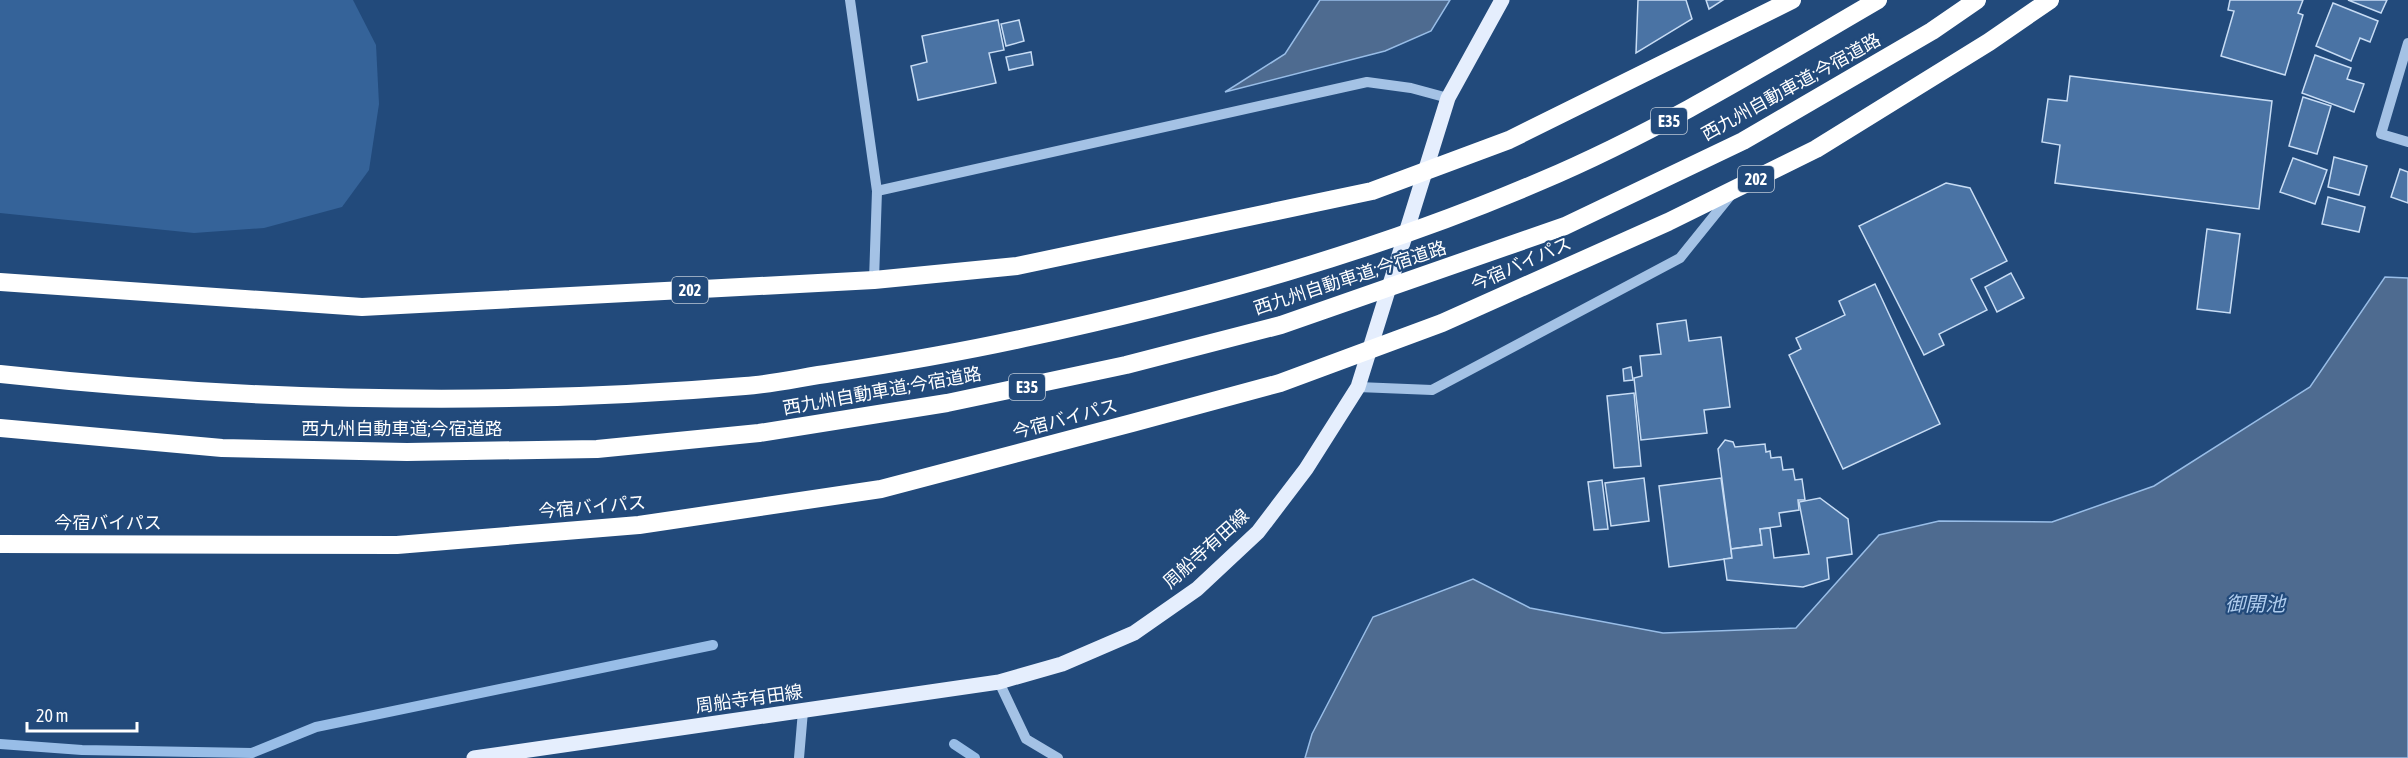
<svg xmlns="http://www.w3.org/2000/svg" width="2408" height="758" font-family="'Asap Condensed','Noto Sans JP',sans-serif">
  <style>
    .green { fill: #356399 }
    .water { fill: #4e6b90; stroke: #98bde7; stroke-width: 1.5 }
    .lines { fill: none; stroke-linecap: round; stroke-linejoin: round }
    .stream { stroke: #98bde7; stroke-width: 10 }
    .building { fill: #4a73a4; stroke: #c7dcf4; stroke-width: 1.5 }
    .minor { stroke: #a4c2e5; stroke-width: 10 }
    .major { stroke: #e5eefd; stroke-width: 15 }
    .highway { stroke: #fff; stroke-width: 18 }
    .labels { text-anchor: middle; stroke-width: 4.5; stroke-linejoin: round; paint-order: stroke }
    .shield { fill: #224a7b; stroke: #bdc9d7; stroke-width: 1.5 }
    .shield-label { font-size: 16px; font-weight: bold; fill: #fff }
    .street-label { font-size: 18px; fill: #fff; stroke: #224a7b }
    .water-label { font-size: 20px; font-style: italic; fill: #afcced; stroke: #224a7b }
  </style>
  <rect width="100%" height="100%" fill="#224a7b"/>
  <!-- green -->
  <path class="green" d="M 0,0 L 353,0 L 376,45 L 379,104 L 369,170 L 342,207 L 264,228 L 194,233 L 0,213 Z"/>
  <!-- water -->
  <g class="water">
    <path d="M 1320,0 L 1450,0 L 1431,31 L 1385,51 L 1225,92 L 1285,54 Z"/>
    <path d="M 2385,277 L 2408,278 L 2408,758 L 1305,758 L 1312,734 L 1373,617 L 1473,579 L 1530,608 L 1663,633 L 1796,628 L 1879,535 L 1939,521 L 2052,522 L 2154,486 L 2310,387 Z"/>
  </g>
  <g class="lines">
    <!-- stream -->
    <g class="stream">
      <path d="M 0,744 L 82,750 L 252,753 L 316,727 L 713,645"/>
      <path d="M 954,744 L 975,758"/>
    </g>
  </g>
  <!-- building -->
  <g class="building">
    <path d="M 1638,0 L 1686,0 L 1692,19 L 1636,53 Z"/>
    <path d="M 1706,0 L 1723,0 L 1709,9 Z"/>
    <path d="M 2230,0 L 2303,0 L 2298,13 L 2303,15 L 2285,75 L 2221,56 L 2234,11 L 2228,10 Z"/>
    <path d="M 2348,0 L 2387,0 L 2381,13 Z"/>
    <path d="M 2333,3 L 2378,21 L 2370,42 L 2360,38 L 2351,61 L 2316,46 Z"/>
    <path d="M 998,20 L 1004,50 L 989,53 L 996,83 L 918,100 L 911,66 L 927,62 L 922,36 Z"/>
    <path d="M 1019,20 L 1024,41 L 1006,46 L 1001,24 Z"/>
    <path d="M 1031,52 L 1033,65 L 1009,70 L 1006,57 Z"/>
    <path d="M 2315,55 L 2351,68 L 2347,79 L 2364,84 L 2354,112 L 2302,93 Z"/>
    <path d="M 2070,76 L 2272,101 L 2259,209 L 2055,183 L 2060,145 L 2042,142 L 2048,99 L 2067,101 Z"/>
    <path d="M 2303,97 L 2331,106 L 2317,154 L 2289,146 Z"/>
    <path d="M 2334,157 L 2367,166 L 2359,195 L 2328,187 Z"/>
    <path d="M 2293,158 L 2327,170 L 2315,204 L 2280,192 Z"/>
    <path d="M 2400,169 L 2408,172 L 2408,203 L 2391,197 Z"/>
    <path d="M 1946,183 L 1970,188 L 2007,261 L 1971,279 L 1987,310 L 1939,334 L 1944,345 L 1924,355 L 1859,226 Z"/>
    <path d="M 2328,197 L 2365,207 L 2359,232 L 2322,224 Z"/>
    <path d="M 2207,229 L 2240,234 L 2230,313 L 2197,309 Z"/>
    <path d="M 2011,273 L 2024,298 L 1997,312 L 1985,287 Z"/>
    <path d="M 1875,284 L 1940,424 L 1843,469 L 1789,355 L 1801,349 L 1796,338 L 1845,315 L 1839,301 Z"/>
    <path d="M 1686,320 L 1689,341 L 1721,337 L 1730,407 L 1704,410 L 1707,433 L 1641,440 L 1634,378 L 1642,376 L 1640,356 L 1661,354 L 1657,324 Z"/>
    <path d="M 1631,367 L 1633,380 L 1624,381 L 1623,369 Z"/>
    <path d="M 1634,393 L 1641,466 L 1614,468 L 1607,396 Z"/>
    <path d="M 1725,440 L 1733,442 L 1735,447 L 1765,444 L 1766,452 L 1770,451 L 1771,458 L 1781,457 L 1783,470 L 1793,469 L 1795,480 L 1802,479 L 1805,500 L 1798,500 L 1799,510 L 1779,513 L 1781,526 L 1760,529 L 1762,545 L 1731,549 L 1718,449 Z"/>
    <path d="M 1644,478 L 1649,521 L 1611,526 L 1605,483 Z"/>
    <path d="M 1721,478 L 1732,558 L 1669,567 L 1659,486 Z"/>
    <path d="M 1602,480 L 1608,529 L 1594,530 L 1588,482 Z"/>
    <path d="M 1820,498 L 1848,519 L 1852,554 L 1827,558 L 1829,579 L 1803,587 L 1727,580 L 1724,559 L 1732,558 L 1731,549 L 1762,545 L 1760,529 L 1770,528 L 1774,558 L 1809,554 L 1799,502 Z"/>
  </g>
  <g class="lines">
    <!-- minor -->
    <g class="minor">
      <path d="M 850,0 L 877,191 L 874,280"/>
      <path d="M 2408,43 L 2381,134 L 2408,142"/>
      <path d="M 877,191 L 1367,82 L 1411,88 L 1448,98"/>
      <path d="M 1358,387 L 1432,390 L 1680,258 L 1730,196"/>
      <path d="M 999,682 L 1026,739 L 1058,758"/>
      <path d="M 799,758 L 803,711"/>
    </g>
    <!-- major -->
    <path class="major" d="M 474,758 L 999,682 L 1062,664 L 1134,633 L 1197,589 L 1258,532 L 1306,469 L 1358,387 L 1448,98 L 1502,0"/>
    <!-- highway -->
    <g class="highway">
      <path d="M 0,282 L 362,307 L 874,280 L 1017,266 L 1372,191 L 1509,140 L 1792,0"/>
      <path d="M 0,374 C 247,401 498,407 745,386 C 774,384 803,377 832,373 C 897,363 961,352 1025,338 C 1201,300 1376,252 1541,181 C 1659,131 1768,64 1878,0"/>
      <path d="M 0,428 L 222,448 L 407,452 L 597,449 L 759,433 L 947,403 L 1126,365 L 1281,325 L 1565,226 L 1743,141 L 1932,31 L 1977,0"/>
      <path d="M 0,544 L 397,545 L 639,525 L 881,489 L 1132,423 L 1280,383 L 1442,323 L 1668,222 L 1816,149 L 1989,42 L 2050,0"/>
    </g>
  </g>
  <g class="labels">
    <!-- shield labels -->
    <g class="shield">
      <rect x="1651" y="108" width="36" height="26" rx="4.5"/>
      <rect x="1738" y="166" width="36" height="26" rx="4.5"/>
      <rect x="672" y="277" width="36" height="26" rx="4.5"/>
      <rect x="1009" y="374" width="36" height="26" rx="4.5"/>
    </g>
    <g class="shield-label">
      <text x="1669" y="127">E35</text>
      <text x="1756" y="185">202</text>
      <text x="690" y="296">202</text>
      <text x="1027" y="393">E35</text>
    </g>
    <!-- street labels -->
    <g class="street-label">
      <text transform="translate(1791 87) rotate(-29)" y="6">西九州自動車道;今宿道路</text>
      <text transform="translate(1521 264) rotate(-24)" y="6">今宿バイパス</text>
      <text transform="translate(1350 278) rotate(-18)" y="6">西九州自動車道;今宿道路</text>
      <text transform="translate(882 391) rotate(-10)" y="6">西九州自動車道;今宿道路</text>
      <text transform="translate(1065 419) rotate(-15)" y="6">今宿バイパス</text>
      <text x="402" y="435">西九州自動車道;今宿道路</text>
      <text transform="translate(592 507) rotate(-5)" y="6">今宿バイパス</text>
      <text x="108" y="529">今宿バイパス</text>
      <text transform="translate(1206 549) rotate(-42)" y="6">周船寺有田線</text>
      <text transform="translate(749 699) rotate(-8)" y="6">周船寺有田線</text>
    </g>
    <!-- water labels -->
    <g class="water-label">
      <text x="2255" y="611">御開池</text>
    </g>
  </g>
  <!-- scale -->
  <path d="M27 722v9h110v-9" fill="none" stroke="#ffffff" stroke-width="3"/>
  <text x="36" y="722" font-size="18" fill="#ffffff" stroke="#224a7b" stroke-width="4.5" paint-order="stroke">20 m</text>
</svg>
